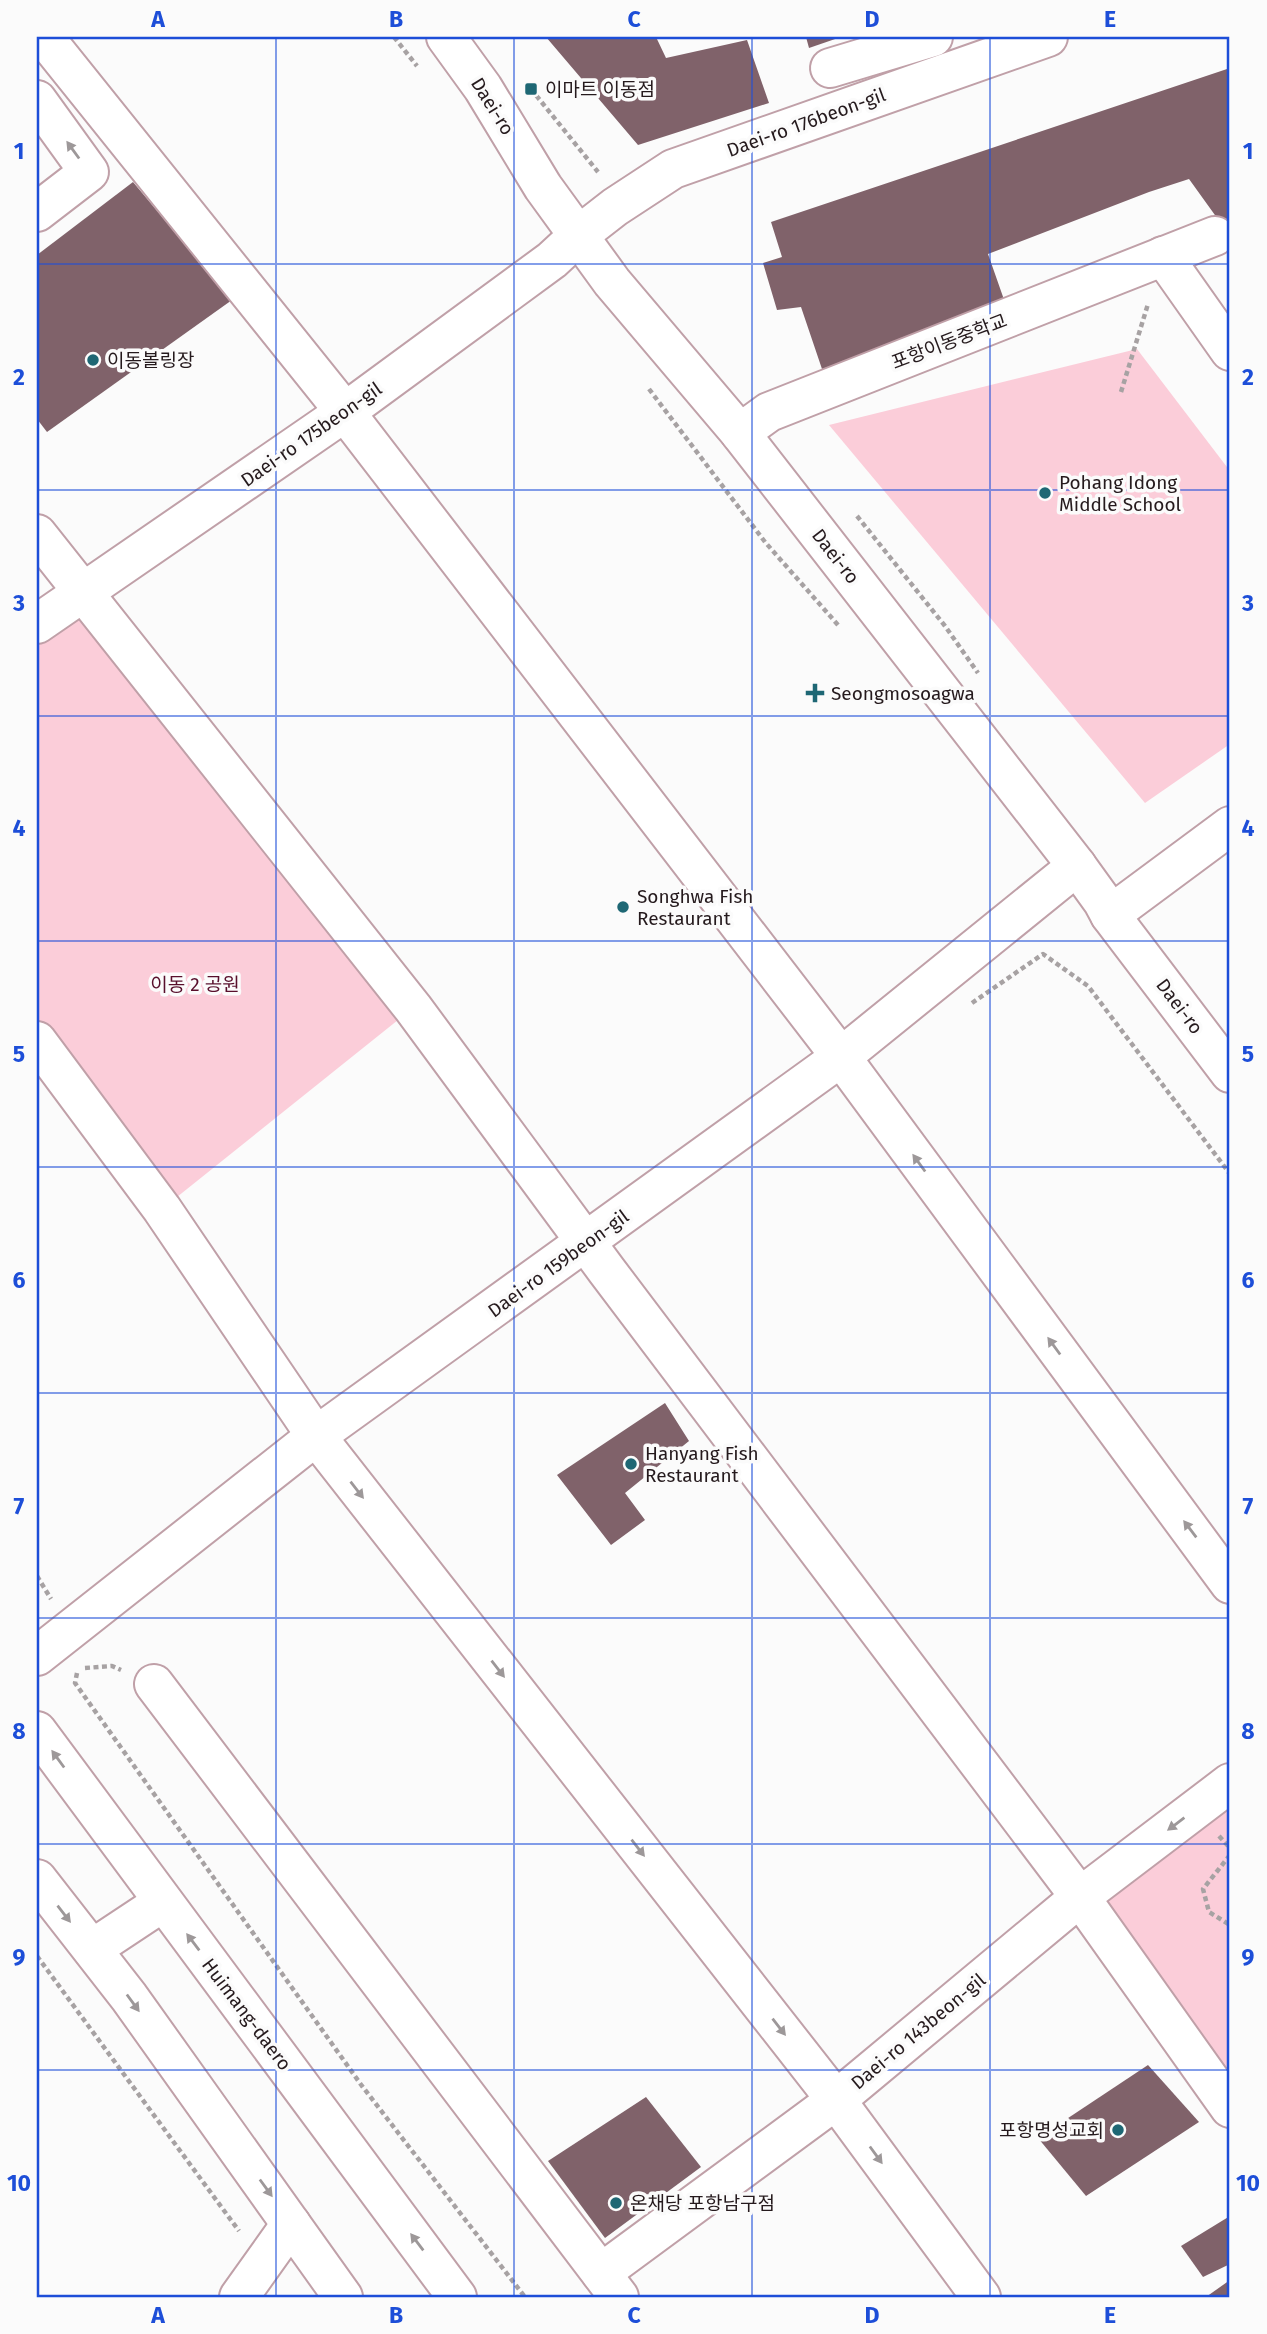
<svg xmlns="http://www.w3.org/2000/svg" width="1267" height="2334" font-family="'Fira Sans','Noto Sans KR',sans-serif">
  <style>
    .green { fill: #fbcdd9 }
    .building { fill: #80626a }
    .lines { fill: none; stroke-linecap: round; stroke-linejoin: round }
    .minor-casing { stroke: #c0a0a8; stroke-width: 42 }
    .major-casing { stroke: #c0a0a8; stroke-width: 42 }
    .path { stroke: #a7a2a3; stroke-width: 4.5; stroke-dasharray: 5 3.5; stroke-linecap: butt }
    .minor { stroke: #fff; stroke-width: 38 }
    .major { stroke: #fff; stroke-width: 38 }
    .oneway { fill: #9d9899 }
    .grid { fill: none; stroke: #1d4ed8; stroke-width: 2; stroke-opacity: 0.55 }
    .poi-dot { fill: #1e6774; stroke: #fbfbfb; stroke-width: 2.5 }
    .labels { text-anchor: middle; stroke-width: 7; stroke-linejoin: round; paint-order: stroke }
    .poi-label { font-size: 19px; fill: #251a1d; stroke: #fbfbfb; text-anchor: start }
    .street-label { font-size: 19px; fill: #251a1d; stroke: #fbfbfb }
    .park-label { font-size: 19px; fill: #580f2c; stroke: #fbfbfb }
    .neatline { fill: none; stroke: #1d4ed8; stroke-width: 2.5 }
    .grid-label { font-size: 23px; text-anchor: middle; font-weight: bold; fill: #1d4ed8 }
  </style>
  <rect width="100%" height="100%" fill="#fbfbfb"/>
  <!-- green -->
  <g class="green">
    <path d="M 1137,349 L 1230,471 L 1230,744 L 1145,803 L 829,425 Z"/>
    <path d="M 81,592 L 413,1008 L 162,1209 L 37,1041 L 37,624 Z"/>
    <path d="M 1230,1783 L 1230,2108 L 1080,1897 Z"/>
  </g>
  <!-- building -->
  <g class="building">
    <path d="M 546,37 L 656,37 L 666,58 L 747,40 L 769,103 L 638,145 Z"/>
    <path d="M 806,37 L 841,37 L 809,48 Z"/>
    <path d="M 1230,68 L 1230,236 L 1189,179 L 1149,192 L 988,254 L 1008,311 L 822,369 L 801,307 L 777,310 L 763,263 L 782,257 L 771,222 Z"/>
    <path d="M 133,182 L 232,300 L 47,432 L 37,419 L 37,255 Z"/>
    <path d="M 665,1403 L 689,1441 L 625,1493 L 645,1520 L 611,1545 L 557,1475 Z"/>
    <path d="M 1148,2065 L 1199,2122 L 1086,2196 L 1038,2138 Z"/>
    <path d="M 646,2097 L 701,2167 L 605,2238 L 548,2161 Z"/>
    <path d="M 1230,2216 L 1230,2264 L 1203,2277 L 1181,2246 Z"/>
    <path d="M 1230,2280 L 1230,2297 L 1206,2297 Z"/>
  </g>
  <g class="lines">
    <defs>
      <g id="minor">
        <path d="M 44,37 L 345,412 L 841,1057 L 1230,1584"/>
        <path d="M 446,37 L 483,88 L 543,187 L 612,282 L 740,433 L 1077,866 L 1103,902 L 1110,915 L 1230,1073"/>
        <path d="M 830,68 L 933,37"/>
        <path d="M 37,100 L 89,172 L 37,212"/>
        <path d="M 1163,256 L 1230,351"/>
        <path d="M 740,433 L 769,412 L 1215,236"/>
        <path d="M 37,534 L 413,1008 L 607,1271 L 1080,1897 L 1230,2108"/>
        <path d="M 37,624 L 345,412 L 552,260 L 579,235 L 615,207 L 673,169 L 1048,37"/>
        <path d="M 1110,915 L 1230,826"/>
        <path d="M 37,1041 L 162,1209 L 316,1436 L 836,2100 L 981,2297"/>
        <path d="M 37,1656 L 316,1436 L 841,1057 L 1077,866"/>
        <path d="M 154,1684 L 619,2297"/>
        <path d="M 601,2273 L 836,2100 L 1080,1897 L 1230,1783"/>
        <path d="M 239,2297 L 291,2224"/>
      </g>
      <g id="major">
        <path d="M 37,1731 L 457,2297"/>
        <path d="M 37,1879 L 129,1997 L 343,2297"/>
        <path d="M 92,1949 L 163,1902"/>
      </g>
    </defs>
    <!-- minor casing -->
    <use href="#minor" class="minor-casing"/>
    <!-- major casing -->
    <use href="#major" class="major-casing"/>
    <!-- path -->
    <g class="path">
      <path d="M 394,37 L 417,66"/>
      <path d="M 531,89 L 598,172"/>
      <path d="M 649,389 L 765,542 L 838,625"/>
      <path d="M 1121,392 L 1148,304"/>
      <path d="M 857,516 L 945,626 L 978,673"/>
      <path d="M 972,1003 L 1043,954 L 1088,986 L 1230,1174"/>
      <path d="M 37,1576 L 51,1599"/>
      <path d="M 85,1668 L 112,1666 L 121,1670"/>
      <path d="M 77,1673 L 75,1683 L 362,2086 L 525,2297"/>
      <path d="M 1219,1836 L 1230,1848"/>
      <path d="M 1230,1855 L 1203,1889 L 1209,1912 L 1230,1925"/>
      <path d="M 37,1956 L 239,2231"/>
    </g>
    <!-- minor -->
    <use href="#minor" class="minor"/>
    <!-- major -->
    <use href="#major" class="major"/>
  </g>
  <!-- one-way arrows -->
  <defs><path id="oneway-solid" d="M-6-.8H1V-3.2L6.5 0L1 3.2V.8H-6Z" transform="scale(1.75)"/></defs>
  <g class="oneway">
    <use href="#oneway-solid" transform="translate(73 150) rotate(-126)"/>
    <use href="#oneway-solid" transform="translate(919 1163) rotate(-126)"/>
    <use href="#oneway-solid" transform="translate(1054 1346) rotate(-126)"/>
    <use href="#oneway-solid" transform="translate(357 1490) rotate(52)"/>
    <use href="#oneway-solid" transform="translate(1190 1529) rotate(-127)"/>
    <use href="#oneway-solid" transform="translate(498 1669) rotate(52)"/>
    <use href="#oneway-solid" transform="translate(58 1759) rotate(-126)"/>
    <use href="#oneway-solid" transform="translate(1176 1824) rotate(143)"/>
    <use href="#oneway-solid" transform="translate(638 1848) rotate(52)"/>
    <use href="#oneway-solid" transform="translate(64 1914) rotate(52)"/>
    <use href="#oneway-solid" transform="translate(193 1942) rotate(-127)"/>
    <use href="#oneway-solid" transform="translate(133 2003) rotate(54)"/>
    <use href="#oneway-solid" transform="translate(779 2027) rotate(52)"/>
    <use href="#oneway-solid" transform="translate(876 2155) rotate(54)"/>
    <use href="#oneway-solid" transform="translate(266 2188) rotate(54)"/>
    <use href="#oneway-solid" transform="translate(417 2242) rotate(-127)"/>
  </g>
  <!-- grid -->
  <path class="grid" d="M 276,37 L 276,2297M 514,37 L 514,2297M 752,37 L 752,2297M 990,37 L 990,2297M 37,264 L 1230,264M 37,490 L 1230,490M 37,716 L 1230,716M 37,941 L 1230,941M 37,1167 L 1230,1167M 37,1393 L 1230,1393M 37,1618 L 1230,1618M 37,1844 L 1230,1844M 37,2070 L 1230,2070"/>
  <!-- markers -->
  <g class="poi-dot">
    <rect x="524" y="82" width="14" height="14" rx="3.5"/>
    <circle cx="93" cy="360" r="7"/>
    <circle cx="1045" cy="493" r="7"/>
    <path d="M811.5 682.5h7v7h7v7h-7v7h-7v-7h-7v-7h7z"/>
    <circle cx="623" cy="907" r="7"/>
    <circle cx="631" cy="1464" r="7"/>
    <circle cx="1118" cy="2130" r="7"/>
    <circle cx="616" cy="2203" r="7"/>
  </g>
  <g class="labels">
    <!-- poi labels -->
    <g class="poi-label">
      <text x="545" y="96">이마트 이동점</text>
      <text x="107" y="367">이동볼링장</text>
      <text x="1059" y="489">Pohang Idong<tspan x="1059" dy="22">Middle School</tspan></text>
      <text x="831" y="700">Seongmosoagwa</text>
      <text x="637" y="903">Songhwa Fish<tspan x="637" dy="22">Restaurant</tspan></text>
      <text x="645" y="1460">Hanyang Fish<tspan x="645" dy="22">Restaurant</tspan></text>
      <text x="1104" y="2137" text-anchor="end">포항명성교회</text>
      <text x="630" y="2210">온채당 포항남구점</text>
    </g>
    <!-- street labels -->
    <g class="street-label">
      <text transform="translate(493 106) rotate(58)" y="7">Daei-ro</text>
      <text transform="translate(806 122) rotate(-20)" y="7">Daei-ro 176beon-gil</text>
      <text transform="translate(949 341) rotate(-21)" y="7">포항이동중학교</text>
      <text transform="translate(311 434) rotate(-35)" y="7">Daei-ro 175beon-gil</text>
      <text transform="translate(836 556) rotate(52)" y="7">Daei-ro</text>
      <text transform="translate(1180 1006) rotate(53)" y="7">Daei-ro</text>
      <text transform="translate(558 1263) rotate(-36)" y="7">Daei-ro 159beon-gil</text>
      <text transform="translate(247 2014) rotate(53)" y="7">Huimang-daero</text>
      <text transform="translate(918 2031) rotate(-40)" y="7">Daei-ro 143beon-gil</text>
    </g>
    <!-- park labels -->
    <g class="park-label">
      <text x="195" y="991">이동 2 공원</text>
    </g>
  </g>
  <!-- border -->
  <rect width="1267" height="2334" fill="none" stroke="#fbfbfb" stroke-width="77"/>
  <rect x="38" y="38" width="1190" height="2258" class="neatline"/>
  <g class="grid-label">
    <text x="158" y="27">A</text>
    <text x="396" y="27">B</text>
    <text x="634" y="27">C</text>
    <text x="872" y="27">D</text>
    <text x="1110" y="27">E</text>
    <text x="19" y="159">1</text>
    <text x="1248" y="159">1</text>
    <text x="19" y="385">2</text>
    <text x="1248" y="385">2</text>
    <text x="19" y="611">3</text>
    <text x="1248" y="611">3</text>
    <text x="19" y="836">4</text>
    <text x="1248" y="836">4</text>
    <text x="19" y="1062">5</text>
    <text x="1248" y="1062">5</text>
    <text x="19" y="1288">6</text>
    <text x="1248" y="1288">6</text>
    <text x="19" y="1514">7</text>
    <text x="1248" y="1514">7</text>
    <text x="19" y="1739">8</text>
    <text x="1248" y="1739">8</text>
    <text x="19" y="1965">9</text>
    <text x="1248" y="1965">9</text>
    <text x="19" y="2191">10</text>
    <text x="1248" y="2191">10</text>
    <text x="158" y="2323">A</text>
    <text x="396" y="2323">B</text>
    <text x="634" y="2323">C</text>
    <text x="872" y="2323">D</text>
    <text x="1110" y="2323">E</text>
  </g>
</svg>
